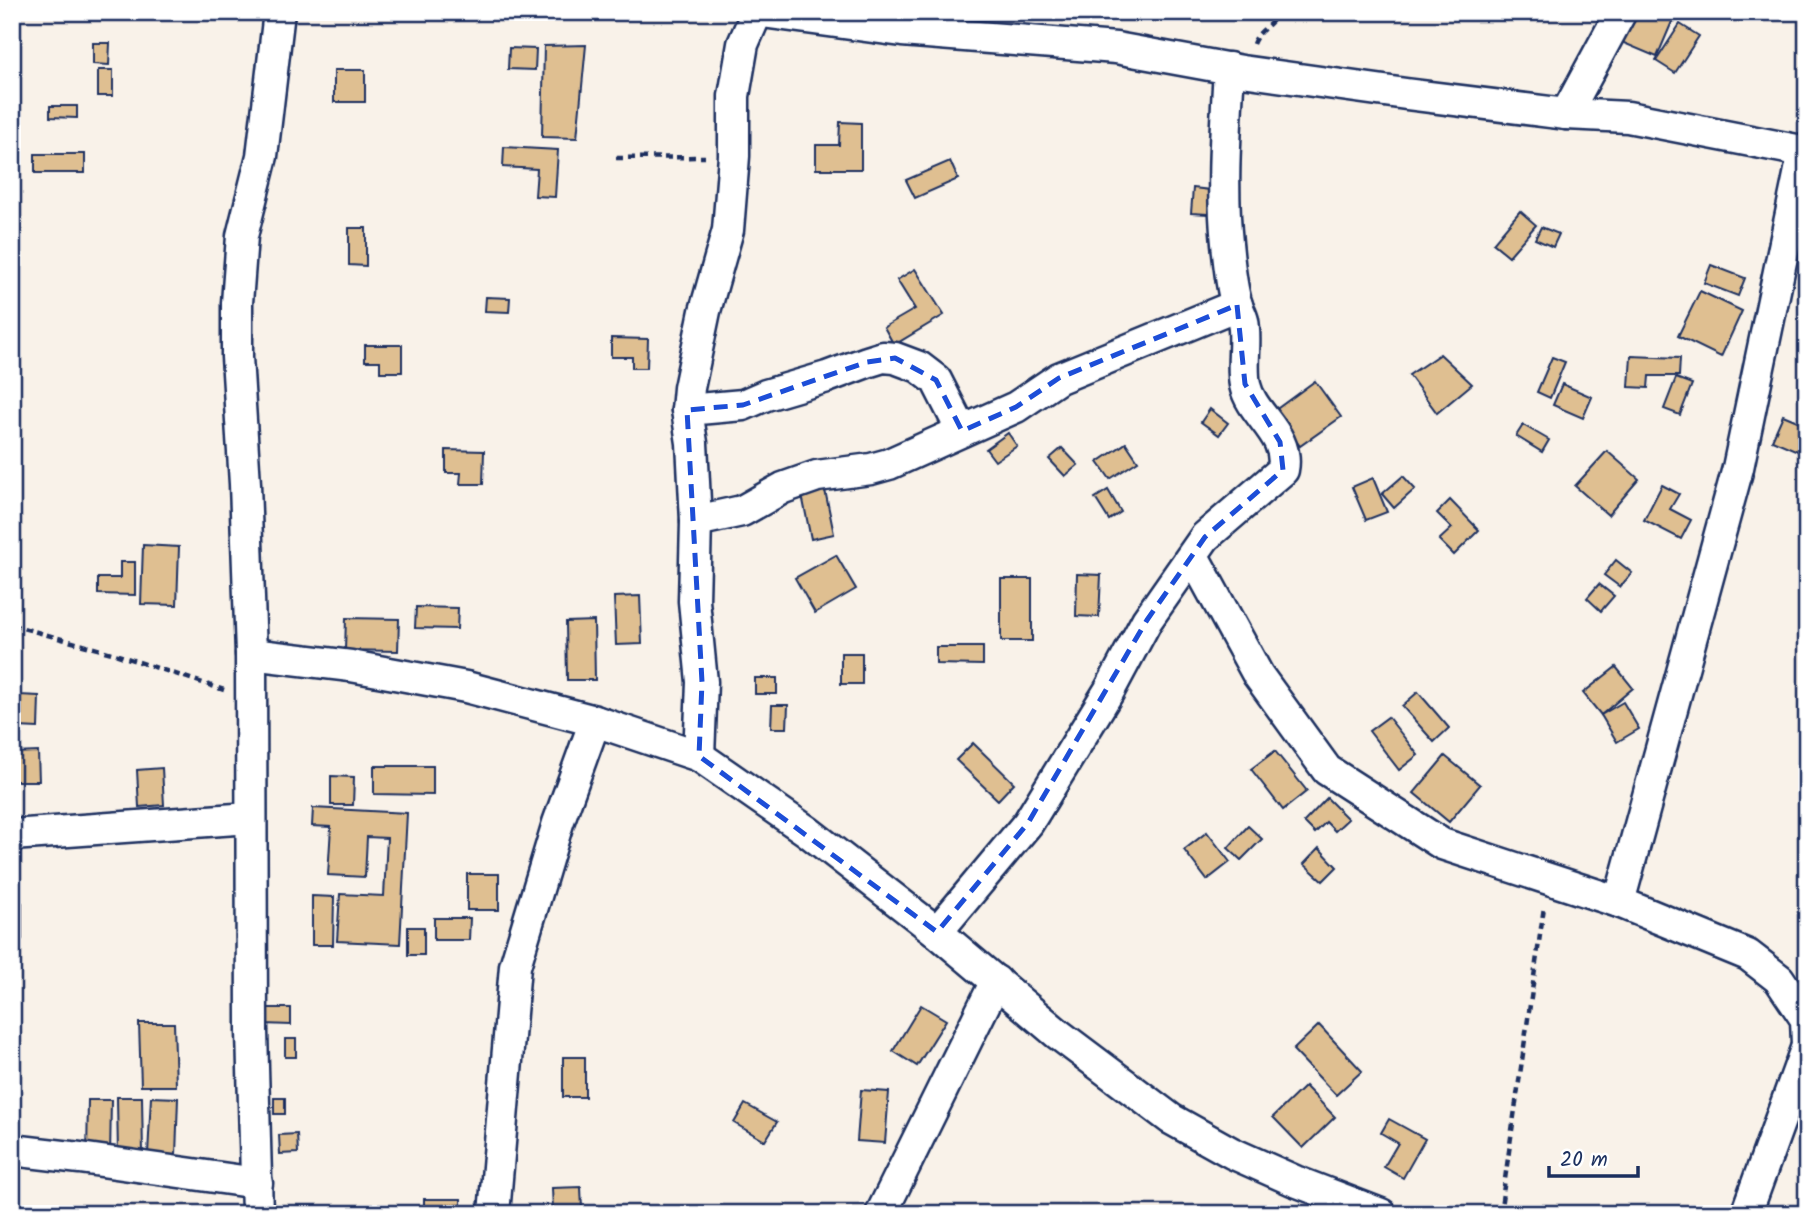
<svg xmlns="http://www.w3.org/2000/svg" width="1819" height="1226" font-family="Kalam,sans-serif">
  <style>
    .building { fill: #dfbf91; stroke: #1b2f5e; stroke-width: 2 }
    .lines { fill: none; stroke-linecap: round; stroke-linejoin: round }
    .minor-casing { stroke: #1b2f5e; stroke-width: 35 }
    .path { stroke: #1b2f5e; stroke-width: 4.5; stroke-dasharray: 7 5; stroke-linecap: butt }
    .minor { stroke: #fff; stroke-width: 30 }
    .marked { fill: none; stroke: #1d4ed8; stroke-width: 5; stroke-dasharray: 14 9; stroke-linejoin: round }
  </style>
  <rect width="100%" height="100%" fill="#f9f2e9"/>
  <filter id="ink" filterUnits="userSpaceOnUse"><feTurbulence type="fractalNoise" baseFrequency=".0143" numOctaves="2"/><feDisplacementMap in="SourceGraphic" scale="14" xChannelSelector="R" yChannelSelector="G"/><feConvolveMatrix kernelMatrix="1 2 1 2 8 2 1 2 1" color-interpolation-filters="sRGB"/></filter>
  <g filter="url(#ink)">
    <!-- building -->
    <g class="building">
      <rect x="109" y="12" width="42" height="4"/>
      <path d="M 1631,12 L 1663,12 L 1674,17 L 1657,57 L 1619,41 Z"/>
      <path d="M 1680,24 L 1699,36 L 1675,73 L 1656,61 Z"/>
      <path d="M 93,43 L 110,43 L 109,65 L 93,64 Z"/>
      <path d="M 586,45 L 577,138 L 542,137 L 544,46 Z"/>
      <path d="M 509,48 L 536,49 L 535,70 L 508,69 Z"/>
      <rect x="98" y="70" width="15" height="26"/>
      <rect x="334" y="70" width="31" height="32"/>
      <path d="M 50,106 L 77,106 L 77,118 L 50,117 Z"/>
      <path d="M 840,122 L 861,123 L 861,169 L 816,169 L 816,145 L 839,145 Z"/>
      <path d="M 504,147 L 558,150 L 555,197 L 535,196 L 537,169 L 503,167 Z"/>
      <rect x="35" y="154" width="50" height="19"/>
      <path d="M 950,161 L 958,179 L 915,198 L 906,180 Z"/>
      <path d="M 1193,188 L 1210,190 L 1208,214 L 1191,213 Z"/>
      <path d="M 1520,211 L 1536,225 L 1509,256 L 1493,243 Z"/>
      <path d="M 1541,227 L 1559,234 L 1553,247 L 1535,239 Z"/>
      <path d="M 349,228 L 366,228 L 366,266 L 349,265 Z"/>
      <path d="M 1711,265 L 1745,278 L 1738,296 L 1704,283 Z"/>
      <path d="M 915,269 L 944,315 L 894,345 L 884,327 L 915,309 L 897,280 Z"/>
      <path d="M 1700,291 L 1742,311 L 1721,357 L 1678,336 Z"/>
      <path d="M 486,297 L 510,298 L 509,312 L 485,311 Z"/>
      <path d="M 611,338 L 648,339 L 647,368 L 632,368 L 632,357 L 611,357 Z"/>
      <path d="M 365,345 L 402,345 L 402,372 L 380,372 L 380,361 L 365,361 Z"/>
      <path d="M 1440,354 L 1472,384 L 1437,413 L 1409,375 Z"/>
      <path d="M 1631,356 L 1680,358 L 1679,376 L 1649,376 L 1648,388 L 1629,387 Z"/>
      <path d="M 1552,357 L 1565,362 L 1550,398 L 1537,392 Z"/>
      <path d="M 1676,378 L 1692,384 L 1680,415 L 1664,409 Z"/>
      <path d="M 1315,381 L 1341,417 L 1300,446 L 1274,411 Z"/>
      <path d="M 1562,384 L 1592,397 L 1583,418 L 1553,405 Z"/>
      <path d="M 1210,409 L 1228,423 L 1219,435 L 1201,422 Z"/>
      <path d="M 1783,415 L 1807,425 L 1807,455 L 1772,440 Z"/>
      <path d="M 1523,425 L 1549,440 L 1542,452 L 1516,436 Z"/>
      <path d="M 1008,433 L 1017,446 L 995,461 L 986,449 Z"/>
      <path d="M 1126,443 L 1138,461 L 1110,479 L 1098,462 Z"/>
      <path d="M 1062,448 L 1078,465 L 1065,476 L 1049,459 Z"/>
      <path d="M 446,450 L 484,451 L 483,484 L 460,484 L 461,473 L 446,473 Z"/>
      <path d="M 1607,451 L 1639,479 L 1608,515 L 1575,486 Z"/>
      <path d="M 1403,476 L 1415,489 L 1394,508 L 1382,494 Z"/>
      <path d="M 1373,478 L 1387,512 L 1366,520 L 1352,487 Z"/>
      <path d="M 1662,485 L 1679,494 L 1670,509 L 1691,520 L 1681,539 L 1644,520 Z"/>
      <path d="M 825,490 L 834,534 L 811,539 L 802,495 Z"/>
      <path d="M 1108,490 L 1121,512 L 1109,520 L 1095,498 Z"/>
      <path d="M 1450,500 L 1479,530 L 1454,555 L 1439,540 L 1452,528 L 1437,513 Z"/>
      <path d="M 143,545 L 179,547 L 177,605 L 141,604 Z"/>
      <path d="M 836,555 L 856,589 L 815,613 L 795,578 Z"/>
      <path d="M 1616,560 L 1632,573 L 1620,587 L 1604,575 Z"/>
      <path d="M 120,562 L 135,562 L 135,595 L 98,594 L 98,578 L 120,578 Z"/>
      <path d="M 1077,574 L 1101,575 L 1099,617 L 1076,616 Z"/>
      <rect x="1001" y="579" width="31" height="62"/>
      <path d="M 1599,584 L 1614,596 L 1601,611 L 1587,598 Z"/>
      <path d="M 640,596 L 642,644 L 616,645 L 614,597 Z"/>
      <path d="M 416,607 L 458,608 L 457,629 L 415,628 Z"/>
      <path d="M 346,618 L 399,619 L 398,651 L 345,650 Z"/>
      <path d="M 594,621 L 595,680 L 567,680 L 566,622 Z"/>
      <path d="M 936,647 L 983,647 L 983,665 L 936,664 Z"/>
      <rect x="841" y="653" width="21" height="31"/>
      <path d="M 1616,667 L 1633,688 L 1601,715 L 1583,693 Z"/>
      <rect x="755" y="678" width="22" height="16"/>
      <path d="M 1418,692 L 1449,728 L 1434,742 L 1402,706 Z"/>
      <path d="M 19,695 L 39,696 L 38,728 L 18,727 Z"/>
      <path d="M 1623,702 L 1639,729 L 1617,742 L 1601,715 Z"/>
      <path d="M 772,705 L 788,705 L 787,728 L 771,728 Z"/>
      <path d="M 1388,717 L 1418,755 L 1399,770 L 1369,731 Z"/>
      <path d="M 973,743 L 1014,783 L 998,800 L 956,760 Z"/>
      <path d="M 1275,751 L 1307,791 L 1283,810 L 1251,769 Z"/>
      <path d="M 38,752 L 39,781 L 15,781 L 14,753 Z"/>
      <path d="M 1445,756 L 1480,785 L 1449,822 L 1414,793 Z"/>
      <path d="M 374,766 L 433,766 L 433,795 L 374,794 Z"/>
      <path d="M 162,768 L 164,805 L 139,807 L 137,770 Z"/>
      <path d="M 331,776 L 354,777 L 353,805 L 331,805 Z"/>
      <path d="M 1327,798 L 1348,819 L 1335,831 L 1326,822 L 1315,833 L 1304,822 Z"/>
      <path d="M 313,808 L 407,813 L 400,944 L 337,941 L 340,894 L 384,896 L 387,838 L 367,837 L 365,877 L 328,875 L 331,827 L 312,826 Z"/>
      <path d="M 1248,826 L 1262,839 L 1241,860 L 1228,848 Z"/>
      <path d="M 1207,832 L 1230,862 L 1207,880 L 1184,850 Z"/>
      <path d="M 1319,848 L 1337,867 L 1323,881 L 1304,864 Z"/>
      <rect x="467" y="874" width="32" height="36"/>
      <path d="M 312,896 L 334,897 L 333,945 L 312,945 Z"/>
      <path d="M 12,902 L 22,903 L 22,939 L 12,939 Z"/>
      <path d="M 434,918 L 470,918 L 469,940 L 434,940 Z"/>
      <rect x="408" y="927" width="16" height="28"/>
      <path d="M 921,1005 L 946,1020 L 917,1066 L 893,1051 Z"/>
      <path d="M 263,1008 L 291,1008 L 291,1025 L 263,1024 Z"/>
      <path d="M 139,1023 L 174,1023 L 176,1086 L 141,1086 Z"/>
      <path d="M 1319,1025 L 1362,1071 L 1336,1095 L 1293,1050 Z"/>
      <rect x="285" y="1039" width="11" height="18"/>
      <path d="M 12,1051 L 16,1051 L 14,1094 L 12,1094 Z"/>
      <rect x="563" y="1057" width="22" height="40"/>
      <path d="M 1305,1086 L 1335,1117 L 1303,1148 L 1273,1117 Z"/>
      <path d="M 861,1090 L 889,1092 L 885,1143 L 857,1141 Z"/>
      <path d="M 117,1097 L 142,1097 L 143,1155 L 118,1156 Z"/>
      <path d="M 151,1097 L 178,1098 L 176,1155 L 148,1154 Z"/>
      <rect x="274" y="1098" width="11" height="16"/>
      <path d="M 88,1100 L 111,1100 L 110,1157 L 87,1156 Z"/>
      <path d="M 745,1104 L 777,1122 L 765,1141 L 734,1123 Z"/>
      <path d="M 1389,1119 L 1425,1139 L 1403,1178 L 1384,1167 L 1398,1143 L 1381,1133 Z"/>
      <path d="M 297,1134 L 298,1153 L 280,1154 L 279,1135 Z"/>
      <path d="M 581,1187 L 582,1209 L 553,1210 L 552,1188 Z"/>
      <rect x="424" y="1199" width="37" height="15"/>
    </g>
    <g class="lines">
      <defs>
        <g id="minor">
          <path d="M 762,12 L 902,31 L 1116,48 L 1242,71 L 1406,94 L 1566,114 L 1628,117 L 1807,152"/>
          <path d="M 1566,114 L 1621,12"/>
          <path d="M 687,410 L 743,405 L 766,395 L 827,377 L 867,362 L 883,357 L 895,358 L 919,367 L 936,380 L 962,431"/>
          <path d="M 696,521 L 742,511 L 783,488 L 817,476 L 871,469 L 889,464 L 1016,407 L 1059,378 L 1237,305"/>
          <path d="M 1193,556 L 1258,675 L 1327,770 L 1442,844 L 1619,902 L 1748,955 L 1779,979 L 1806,1019 L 1807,1045"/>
          <path d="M 251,654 L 351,666 L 466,687 L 595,721 L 699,756 L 807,831 L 937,932 L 1058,1034 L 1171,1119 L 1232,1153 L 1295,1181 L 1381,1214"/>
          <path d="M 699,756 L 702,682 L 694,601 L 696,521 L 692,443 L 687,410 L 689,388 L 705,311 L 728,230 L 734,156 L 734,96 L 743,44 L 757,12"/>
          <path d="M 12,835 L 250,818"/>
          <path d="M 1619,902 L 1738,468 L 1804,151"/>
          <path d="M 937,932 L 1028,823 L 1109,691 L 1147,620 L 1205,537 L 1283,470 C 1290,434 1252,416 1245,385 C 1241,364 1247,341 1243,321 C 1242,316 1239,311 1237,306 C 1231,286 1229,264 1227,243 C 1221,185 1226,126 1229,68"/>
          <path d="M 12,1150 L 80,1158 L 257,1183"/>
          <path d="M 257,1214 L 252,1031 L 251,654 L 245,484 L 237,357 L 237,303 L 242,236 L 262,156 L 279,12"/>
          <path d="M 494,1214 L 515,966 L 558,823 L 595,721"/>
          <path d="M 881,1214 L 996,981"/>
          <path d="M 1746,1214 L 1807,1046"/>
        </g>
      </defs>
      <!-- minor casing -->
      <use href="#minor" class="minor-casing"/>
      <!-- path -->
      <g class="path">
        <path d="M 1253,44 C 1259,28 1271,28 1278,12"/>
        <path d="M 616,158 L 705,157"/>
        <path d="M 12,625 L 115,654 L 224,690"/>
        <path d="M 1500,1214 L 1544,907"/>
      </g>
      <!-- minor -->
      <use href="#minor" class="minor"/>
    </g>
  </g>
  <!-- marked area -->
  <path class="marked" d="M 1237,305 L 1245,384 L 1280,442 L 1283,470 L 1205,537 L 1147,620 L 1028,823 L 937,932 L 699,756 L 702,682 L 687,410 L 743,405 L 867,362 L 895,358 L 936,380 L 962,431 L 1016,407 L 1059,378 Z"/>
  <!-- margin -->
  <rect width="1819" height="1226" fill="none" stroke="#fff" stroke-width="42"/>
  <rect x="21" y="21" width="1777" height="1184" fill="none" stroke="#1b2f5e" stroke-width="2.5" filter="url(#ink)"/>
  <!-- scale -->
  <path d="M1549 1166v10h89v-10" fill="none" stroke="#1b2f5e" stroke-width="3.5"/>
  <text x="1560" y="1166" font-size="21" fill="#1b2f5e" stroke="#ffffff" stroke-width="5" paint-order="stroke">20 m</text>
</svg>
